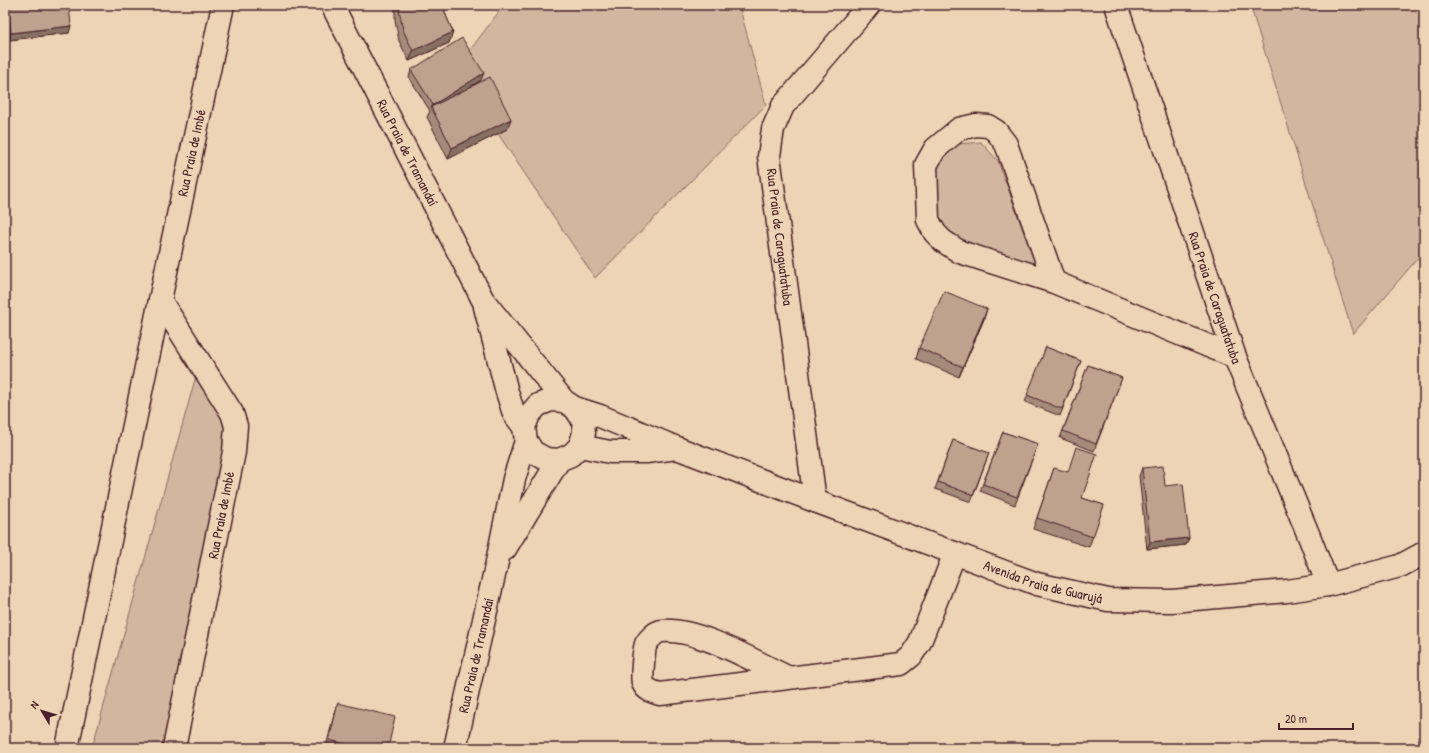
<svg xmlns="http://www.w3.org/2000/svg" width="1429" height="753" font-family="'Patrick Hand',sans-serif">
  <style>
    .green { fill: #d2b69f; stroke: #8e6a65 }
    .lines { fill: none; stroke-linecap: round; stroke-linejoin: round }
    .minor-casing { stroke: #4a1f2b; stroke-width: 25 }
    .tertiary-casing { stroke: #4a1f2b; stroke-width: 25 }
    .minor { stroke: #edd4b5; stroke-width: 22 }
    .tertiary { stroke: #edd4b5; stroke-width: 22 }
    .wall { fill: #a48b7a; stroke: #4a1f2b }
    .shaded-wall { fill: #867163; stroke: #4a1f2b }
    .building { fill: #bfa28e; stroke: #4a1f2b }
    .labels { text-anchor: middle; stroke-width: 3; stroke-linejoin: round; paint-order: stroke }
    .street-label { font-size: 14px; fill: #4a1f2b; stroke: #edd4b5 }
  </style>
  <rect width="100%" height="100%" fill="#edd4b5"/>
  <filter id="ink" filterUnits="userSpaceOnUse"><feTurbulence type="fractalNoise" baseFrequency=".025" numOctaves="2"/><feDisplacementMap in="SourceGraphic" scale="8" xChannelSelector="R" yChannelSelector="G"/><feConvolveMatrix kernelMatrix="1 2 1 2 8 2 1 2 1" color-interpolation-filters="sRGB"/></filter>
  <g filter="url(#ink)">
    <!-- green -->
    <g class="green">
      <path d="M 504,5 L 739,5 L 766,105 L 595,278 L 455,70 Z"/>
      <path d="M 1250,5 L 1424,5 L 1424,251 L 1353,334 Z"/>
      <path d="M 981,142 L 998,161 L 1036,266 L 958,243 L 940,228 L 937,194 L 938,161 L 959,144 Z"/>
      <path d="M 201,358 L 235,420 L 164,748 L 92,748 Z"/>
    </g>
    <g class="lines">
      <defs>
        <g id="minor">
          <path id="s1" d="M 1116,5 L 1235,357 L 1309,536 L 1328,585"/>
          <path d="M 1054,282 L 1006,144 L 996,131 L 988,126 L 976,125 L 959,129 L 935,149 L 926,165 L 928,220 L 935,233 L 943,241 L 960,252 L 1054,282 L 1235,357"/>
          <path d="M 160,300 L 232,413 L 236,426 L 234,452 L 174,748"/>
          <path d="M 815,501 L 769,156 L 773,129 L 783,106 L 869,5"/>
          <path d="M 787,677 C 756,662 696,627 662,631 C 656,631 649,639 646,644 C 644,648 641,679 643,683 C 646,690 652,692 660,694 L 901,664 L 911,656 L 920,642 L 955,553"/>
          <path id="s2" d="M 67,748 L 160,300 L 223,5"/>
        </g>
        <g id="tertiary">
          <path id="s3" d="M 332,5 L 483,300 L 564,401"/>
          <path d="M 485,307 L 507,392 L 514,414 L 524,427"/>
          <path id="s4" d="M 575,408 L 583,420 L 584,433 L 580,446 L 571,455 L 559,460 L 546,459 L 533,452 L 526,441 L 524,427 L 529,415 L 538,405 L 551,400 L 564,401 L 575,408 L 600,416 L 677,448 L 815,501 L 1037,584 L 1108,600 L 1172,601 L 1287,591 L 1328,585 L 1400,566 L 1424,553"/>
          <path d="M 580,446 L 610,452 L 646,452 L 677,448"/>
          <path d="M 505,549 L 559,460"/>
          <path id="s5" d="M 455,748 L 497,562 L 514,479 L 526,441"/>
        </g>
      </defs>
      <!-- minor casing -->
      <use href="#minor" class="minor-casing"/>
      <!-- tertiary casing -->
      <use href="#tertiary" class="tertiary-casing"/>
      <!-- minor -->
      <use href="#minor" class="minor"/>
      <!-- tertiary -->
      <use href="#tertiary" class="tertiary"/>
    </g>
    <!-- wall -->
    <g class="wall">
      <path d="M 5,5 L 69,5 L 69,33 L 9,40 Z"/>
      <path d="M 395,5 L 444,5 L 445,13 L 453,32 L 449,43 L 409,61 L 399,41 L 395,20 Z"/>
      <path d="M 411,70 L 481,80 L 469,88 L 511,119 L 507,129 L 448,159 L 427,117 L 430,111 L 409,77 Z"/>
      <path d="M 984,319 L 959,377 L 916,359 L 919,348 Z"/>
      <path d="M 1046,347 L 1081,361 L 1060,416 L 1025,402 Z"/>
      <path d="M 1088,365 L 1122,378 L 1094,451 L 1060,438 Z"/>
      <path d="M 1003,432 L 1038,444 L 1015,505 L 980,491 Z"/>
      <path d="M 953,440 L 989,453 L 971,502 L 935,489 Z"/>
      <path d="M 1054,468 L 1082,498 L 1104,505 L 1089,547 L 1033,529 Z"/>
      <path d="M 1142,468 L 1165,486 L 1189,538 L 1186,545 L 1147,549 L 1139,476 Z"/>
      <path d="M 338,703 L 388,748 L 331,748 L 326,747 L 335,710 Z"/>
    </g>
    <!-- shaded-wall -->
    <g class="shaded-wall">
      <path d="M 71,26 L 69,33 L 9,40 L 11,33 Z"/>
      <path d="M 453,32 L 449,43 L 409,61 L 413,51 Z"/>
      <path d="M 484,73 L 481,80 L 433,110 L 432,108 L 433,105 Z"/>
      <path d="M 511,119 L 507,129 L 448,159 L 452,148 Z"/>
      <path d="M 987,309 L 984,319 L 959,377 L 963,367 Z"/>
      <path d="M 1189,538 L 1186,545 L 1147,549 L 1150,542 Z"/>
    </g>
    <!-- building -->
    <g class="building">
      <path d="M 8,5 L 69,5 L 71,26 L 11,33 Z"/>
      <path d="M 399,5 L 444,5 L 445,13 L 453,32 L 413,51 L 403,30 L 399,10 Z"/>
      <path d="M 462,38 L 484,73 L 433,105 L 411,70 Z"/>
      <path d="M 490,77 L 511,119 L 452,148 L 431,107 Z"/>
      <path d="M 944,291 L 987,309 L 963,367 L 919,348 Z"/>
      <path d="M 1046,347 L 1081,361 L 1062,409 L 1027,395 Z"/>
      <path d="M 1088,365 L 1122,378 L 1096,444 L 1063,431 Z"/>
      <path d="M 1003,432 L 1038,444 L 1017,497 L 983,484 Z"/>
      <path d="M 953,440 L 989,453 L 973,495 L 938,482 Z"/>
      <path d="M 1076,447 L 1097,454 L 1082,498 L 1104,505 L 1093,537 L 1037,518 L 1054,468 L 1068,472 Z"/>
      <path d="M 1163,466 L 1165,486 L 1183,484 L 1189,538 L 1150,542 L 1142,468 Z"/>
      <path d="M 338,703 L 395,717 L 388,748 L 362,748 L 329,740 Z"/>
    </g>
  </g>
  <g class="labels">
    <!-- street labels -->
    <g class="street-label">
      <text dy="5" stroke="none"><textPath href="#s2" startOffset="608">Rua Praia de Imbé</textPath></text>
      <text dy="5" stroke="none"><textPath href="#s3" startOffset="166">Rua Praia de Tramandaí</textPath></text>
      <text transform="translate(780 237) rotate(83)" y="5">Rua Praia de Caraguatatuba</text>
      <text dy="5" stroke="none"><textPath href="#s1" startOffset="309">Rua Praia de Caraguatatuba</textPath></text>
      <text transform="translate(221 515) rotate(-79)" y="5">Rua Praia de Imbé</text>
      <text dy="5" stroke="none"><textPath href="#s4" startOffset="688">Avenida Praia de Guarujá</textPath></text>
      <text dy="5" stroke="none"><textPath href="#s5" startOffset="95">Rua Praia de Tramandaí</textPath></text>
    </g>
  </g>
  <!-- margin -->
  <rect width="1429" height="753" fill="none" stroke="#edd4b5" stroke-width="20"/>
  <rect x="10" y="10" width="1409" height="733" fill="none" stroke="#4a1f2b" stroke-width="1.5" filter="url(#ink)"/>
  <!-- north arrow -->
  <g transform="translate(42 711) rotate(308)" stroke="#edd4b5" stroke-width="3" paint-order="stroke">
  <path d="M0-3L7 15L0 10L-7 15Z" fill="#4a1f2b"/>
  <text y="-6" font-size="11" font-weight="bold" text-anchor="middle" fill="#4a1f2b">N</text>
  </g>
  <!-- scale -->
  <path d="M1279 723v6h74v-6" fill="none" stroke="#4a1f2b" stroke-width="2"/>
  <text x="1285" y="723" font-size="12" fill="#4a1f2b" stroke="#edd4b5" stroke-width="3" paint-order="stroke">20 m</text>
</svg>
